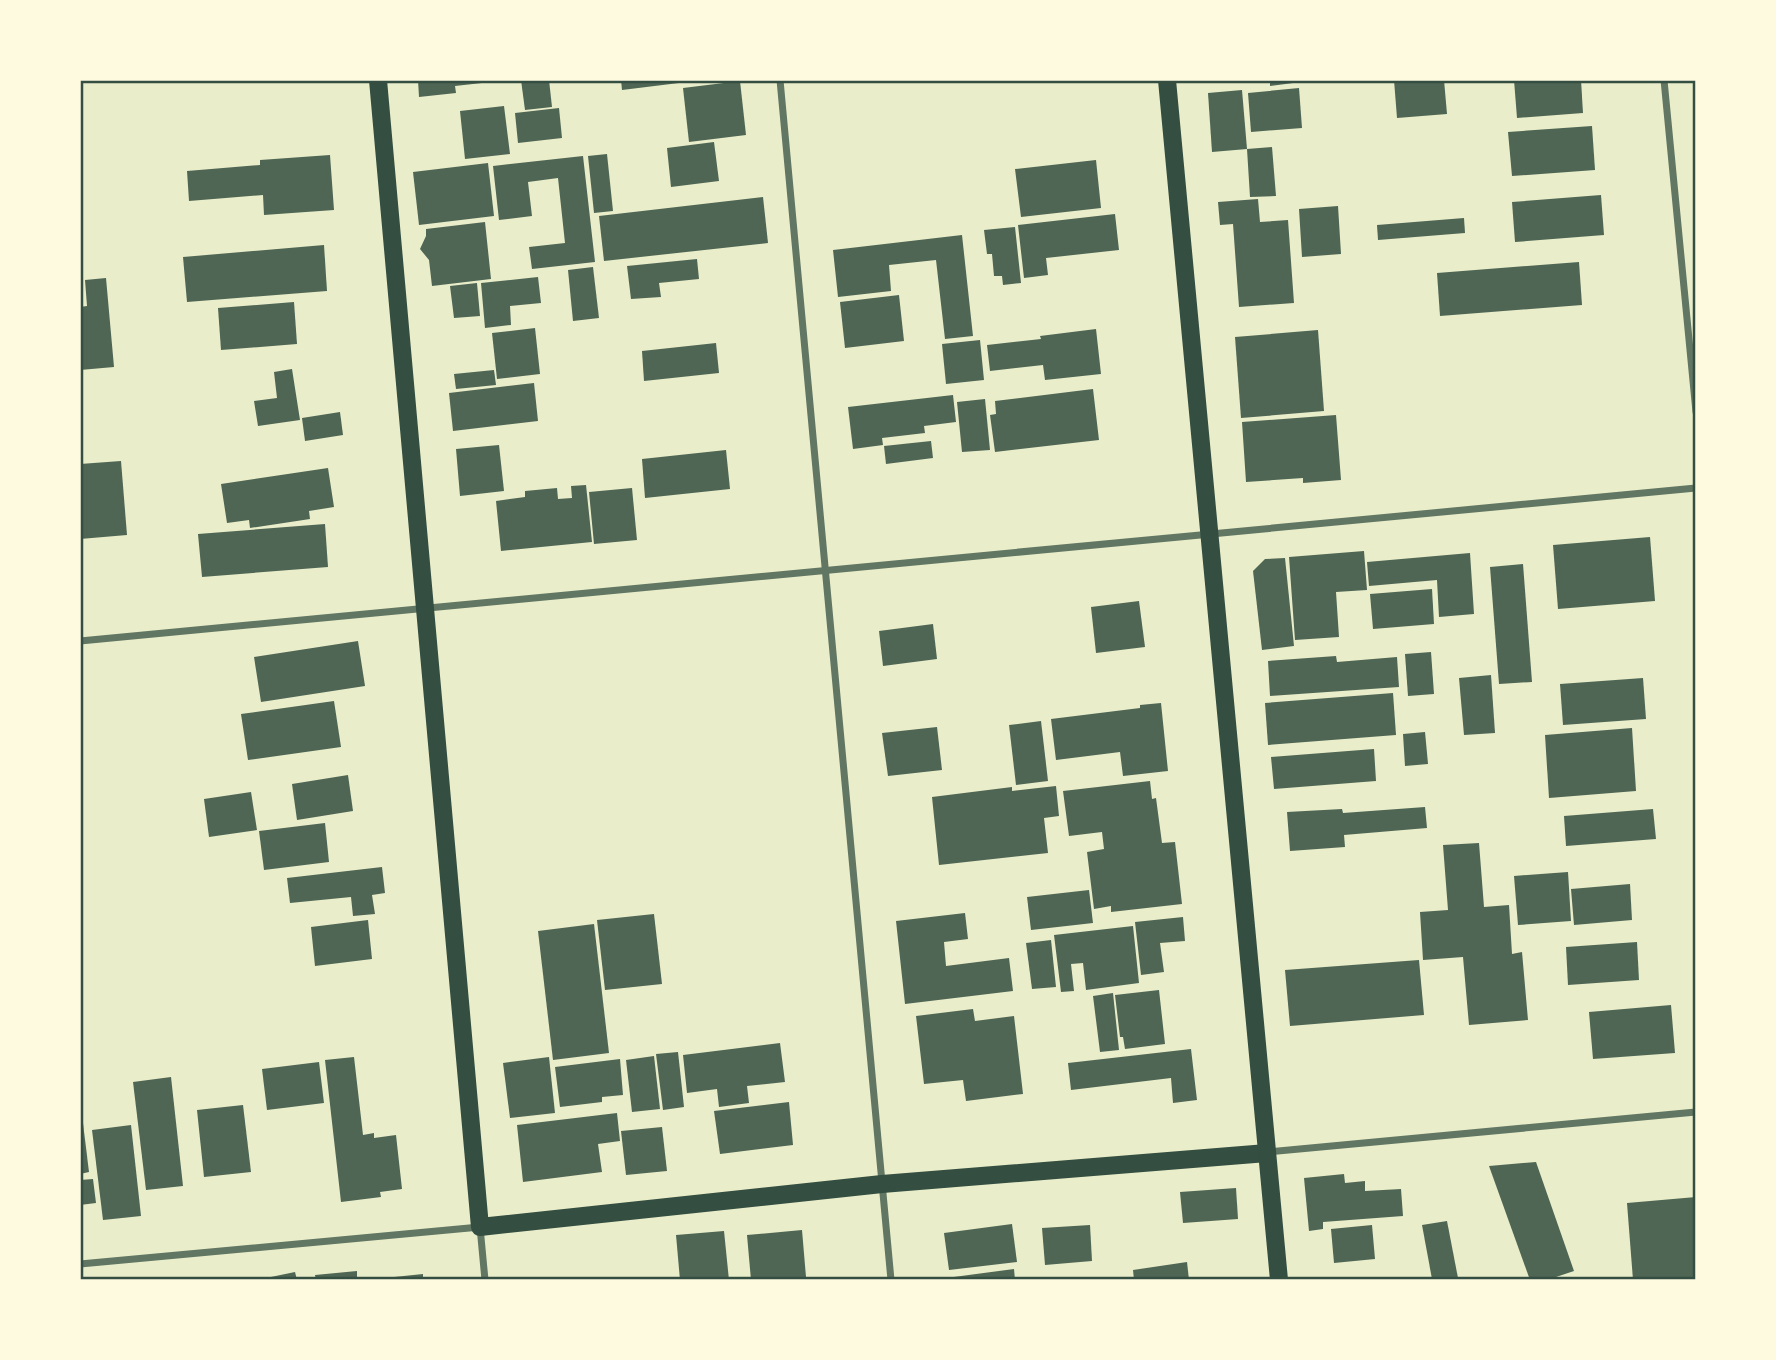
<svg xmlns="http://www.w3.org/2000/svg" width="1776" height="1360" font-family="'Work Sans',sans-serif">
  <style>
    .building { fill: #4f6655 }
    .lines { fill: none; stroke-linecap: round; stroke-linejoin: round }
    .minor { stroke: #617663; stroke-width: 7 }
    .primary { stroke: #344e41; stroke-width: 18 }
    .neatline { fill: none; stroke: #344e41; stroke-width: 2.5 }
  </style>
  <rect width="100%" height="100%" fill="#e9edc9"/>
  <!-- building -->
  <g class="building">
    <path d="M 418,80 L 491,80 L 491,82 L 455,86 L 456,93 L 419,97 Z"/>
    <path d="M 521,80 L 549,80 L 552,107 L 525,110 Z"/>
    <path d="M 621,80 L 687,80 L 687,82 L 622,90 Z"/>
    <path d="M 1270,80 L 1301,80 L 1301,82 L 1270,86 Z"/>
    <path d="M 1394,80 L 1444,80 L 1447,114 L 1397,118 Z"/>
    <path d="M 1514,80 L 1581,80 L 1583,113 L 1517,118 Z"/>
    <path d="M 740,81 L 746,135 L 689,142 L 683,88 Z"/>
    <path d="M 1299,88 L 1302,128 L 1251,132 L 1248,93 Z"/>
    <path d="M 1242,90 L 1247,149 L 1212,152 L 1208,93 Z"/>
    <path d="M 504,106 L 510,154 L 465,159 L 460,111 Z"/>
    <path d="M 559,108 L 562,138 L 518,143 L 515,113 Z"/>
    <path d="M 1592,126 L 1595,170 L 1512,176 L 1508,132 Z"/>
    <path d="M 714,142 L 719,181 L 671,187 L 667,148 Z"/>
    <path d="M 1272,147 L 1276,196 L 1250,197 L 1247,149 Z"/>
    <path d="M 607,154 L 613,211 L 594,213 L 588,156 Z"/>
    <path d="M 330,155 L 334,210 L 264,215 L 263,195 L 189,201 L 187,171 L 260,165 L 260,160 Z"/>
    <path d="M 583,156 L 595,262 L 532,269 L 529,247 L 565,243 L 558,178 L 528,182 L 532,216 L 499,220 L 493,166 Z"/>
    <path d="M 1096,160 L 1101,208 L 1021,217 L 1015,169 Z"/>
    <path d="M 488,163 L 494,216 L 419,225 L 413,172 Z"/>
    <path d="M 1601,195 L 1604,235 L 1515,242 L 1512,202 Z"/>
    <path d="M 763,197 L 768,243 L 604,261 L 599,216 Z"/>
    <path d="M 1258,199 L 1260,222 L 1288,220 L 1294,303 L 1239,307 L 1233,224 L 1220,225 L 1218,202 Z"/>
    <path d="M 1338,206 L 1341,254 L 1302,257 L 1299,209 Z"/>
    <path d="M 1115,214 L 1119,250 L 1046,258 L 1048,275 L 1024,278 L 1018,225 Z"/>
    <path d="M 1464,218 L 1465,233 L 1378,240 L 1377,225 Z"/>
    <path d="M 485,222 L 491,279 L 432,286 L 429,260 L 420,249 L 426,236 L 426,229 Z"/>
    <path d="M 1015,227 L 1021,283 L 1003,285 L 1002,276 L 994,276 L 992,254 L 987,254 L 984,230 Z"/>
    <path d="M 962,235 L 973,336 L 945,339 L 936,260 L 889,265 L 891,291 L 838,297 L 833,250 Z"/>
    <path d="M 324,245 L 327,291 L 187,302 L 183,257 Z"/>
    <path d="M 697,259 L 699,279 L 659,283 L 661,297 L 631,299 L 627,266 Z"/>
    <path d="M 1579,262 L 1582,305 L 1440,316 L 1437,273 Z"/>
    <path d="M 593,267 L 599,318 L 573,321 L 568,270 Z"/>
    <path d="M 538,277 L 541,303 L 510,306 L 511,325 L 485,328 L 481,283 Z"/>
    <path d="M 106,278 L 114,367 L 80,370 L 80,307 L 87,306 L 85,280 Z"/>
    <path d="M 477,283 L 480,316 L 454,318 L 450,286 Z"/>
    <path d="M 899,295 L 904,341 L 845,348 L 840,302 Z"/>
    <path d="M 294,302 L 297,344 L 221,350 L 218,308 Z"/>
    <path d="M 535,328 L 540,374 L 497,379 L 492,333 Z"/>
    <path d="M 1096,329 L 1101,374 L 1045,380 L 1043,365 L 990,371 L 987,345 L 1041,339 L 1040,336 Z"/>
    <path d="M 1318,330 L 1324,411 L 1241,418 L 1235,337 Z"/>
    <path d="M 980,340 L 984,380 L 946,384 L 942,344 Z"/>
    <path d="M 716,343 L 719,373 L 644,381 L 642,351 Z"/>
    <path d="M 292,369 L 300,420 L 258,426 L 254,401 L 277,398 L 274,372 Z"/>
    <path d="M 494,370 L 496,385 L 456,389 L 454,374 Z"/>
    <path d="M 534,383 L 538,421 L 453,431 L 449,393 Z"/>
    <path d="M 1093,389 L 1099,440 L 995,452 L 990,415 L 996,414 L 995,401 Z"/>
    <path d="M 953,395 L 956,422 L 924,426 L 925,433 L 882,438 L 883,445 L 853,449 L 848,407 Z"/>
    <path d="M 985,399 L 990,450 L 962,452 L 957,402 Z"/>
    <path d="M 340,412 L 343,435 L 305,441 L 302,418 Z"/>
    <path d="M 1336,415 L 1341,480 L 1303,483 L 1303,478 L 1246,482 L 1242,422 Z"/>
    <path d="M 931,441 L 933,458 L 886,464 L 884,446 Z"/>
    <path d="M 499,445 L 504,491 L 460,496 L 456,449 Z"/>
    <path d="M 726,450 L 730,489 L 645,498 L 642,459 Z"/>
    <path d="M 121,461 L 127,535 L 80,539 L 80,464 Z"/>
    <path d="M 328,468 L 334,507 L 309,511 L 310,519 L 250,528 L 249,520 L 227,523 L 221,484 Z"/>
    <path d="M 586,485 L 592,542 L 501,551 L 496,501 L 525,497 L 525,491 L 557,488 L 558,499 L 572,498 L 571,486 Z"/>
    <path d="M 632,488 L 637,540 L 594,544 L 589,492 Z"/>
    <path d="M 325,524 L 328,567 L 202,577 L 198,534 Z"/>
    <path d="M 1650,537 L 1655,601 L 1558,609 L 1553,545 Z"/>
    <path d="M 1364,551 L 1367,590 L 1336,592 L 1339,637 L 1295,640 L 1289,557 Z"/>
    <path d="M 1470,553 L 1474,614 L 1439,617 L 1437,580 L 1369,586 L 1367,562 Z"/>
    <path d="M 1285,558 L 1294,646 L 1262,650 L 1253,571 L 1265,559 Z"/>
    <path d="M 1523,564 L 1532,682 L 1499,684 L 1490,567 Z"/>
    <path d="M 1432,589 L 1434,624 L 1373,629 L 1370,594 Z"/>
    <path d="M 1139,601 L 1145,647 L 1096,653 L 1091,607 Z"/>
    <path d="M 933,624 L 937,659 L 883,666 L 879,631 Z"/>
    <path d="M 358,641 L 365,686 L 261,702 L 254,657 Z"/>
    <path d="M 1431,652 L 1434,694 L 1408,696 L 1405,654 Z"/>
    <path d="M 1336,656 L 1337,662 L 1397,657 L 1399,687 L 1270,696 L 1268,661 Z"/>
    <path d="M 1491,675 L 1495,733 L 1464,735 L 1459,678 Z"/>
    <path d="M 1643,678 L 1646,719 L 1563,725 L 1560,684 Z"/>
    <path d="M 1393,693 L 1396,735 L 1268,745 L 1265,703 Z"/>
    <path d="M 334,701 L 341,747 L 248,760 L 241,714 Z"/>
    <path d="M 1161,703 L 1168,771 L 1123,776 L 1120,752 L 1056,760 L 1051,719 L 1140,708 L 1140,705 Z"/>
    <path d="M 1041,721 L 1048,781 L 1016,785 L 1009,725 Z"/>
    <path d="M 937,727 L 942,770 L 888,776 L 882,733 Z"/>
    <path d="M 1632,728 L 1636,791 L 1549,798 L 1545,735 Z"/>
    <path d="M 1425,732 L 1428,764 L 1405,766 L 1403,734 Z"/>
    <path d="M 1374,749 L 1376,781 L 1274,789 L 1271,757 Z"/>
    <path d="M 348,775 L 353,811 L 297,820 L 292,784 Z"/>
    <path d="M 1150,781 L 1152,799 L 1156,798 L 1162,843 L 1175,842 L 1182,904 L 1111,912 L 1111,906 L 1094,909 L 1087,852 L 1104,849 L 1102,832 L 1069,836 L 1063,791 Z"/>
    <path d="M 1056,786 L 1059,816 L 1044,818 L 1048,853 L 939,865 L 932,797 L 1012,787 L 1012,791 Z"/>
    <path d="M 251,792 L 257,830 L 209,837 L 204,799 Z"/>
    <path d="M 1425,807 L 1427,828 L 1344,835 L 1345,847 L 1290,851 L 1287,812 L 1342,809 L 1343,813 Z"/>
    <path d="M 1653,809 L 1656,839 L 1566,846 L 1564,816 Z"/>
    <path d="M 325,823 L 329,862 L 264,870 L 259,831 Z"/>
    <path d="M 1479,843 L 1484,907 L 1509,905 L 1512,954 L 1522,952 L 1528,1020 L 1469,1025 L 1463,957 L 1423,960 L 1420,912 L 1448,910 L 1443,845 Z"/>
    <path d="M 382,867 L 385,893 L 372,895 L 375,914 L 353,916 L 351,897 L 290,903 L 287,878 Z"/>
    <path d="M 1568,872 L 1571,921 L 1518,925 L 1514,876 Z"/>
    <path d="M 1630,884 L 1632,920 L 1574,925 L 1571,889 Z"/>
    <path d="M 1089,890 L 1093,923 L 1031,930 L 1027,897 Z"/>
    <path d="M 965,913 L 968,939 L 944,942 L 946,966 L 1009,958 L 1013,991 L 905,1004 L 896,921 Z"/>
    <path d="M 654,914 L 662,984 L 605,990 L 597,920 Z"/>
    <path d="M 1183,917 L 1185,941 L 1160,943 L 1164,972 L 1141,975 L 1135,922 Z"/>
    <path d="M 368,920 L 372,959 L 315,966 L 311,927 Z"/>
    <path d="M 594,924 L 609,1053 L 553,1060 L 538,931 Z"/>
    <path d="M 1133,926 L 1139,983 L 1086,990 L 1083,963 L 1071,964 L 1074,991 L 1061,992 L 1054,935 Z"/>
    <path d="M 1051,940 L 1056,987 L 1032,989 L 1026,943 Z"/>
    <path d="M 1637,942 L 1639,980 L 1568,985 L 1566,947 Z"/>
    <path d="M 1419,960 L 1424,1015 L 1290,1026 L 1285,970 Z"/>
    <path d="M 1159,990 L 1165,1044 L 1125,1049 L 1123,1037 L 1120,1037 L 1115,995 Z"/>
    <path d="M 1113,993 L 1119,1050 L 1100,1052 L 1093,996 Z"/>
    <path d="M 1671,1005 L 1675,1053 L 1593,1059 L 1589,1012 Z"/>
    <path d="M 973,1009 L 975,1021 L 1014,1016 L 1023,1094 L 966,1101 L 963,1080 L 924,1084 L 916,1016 Z"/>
    <path d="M 780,1043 L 785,1082 L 747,1086 L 749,1103 L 719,1107 L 717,1089 L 687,1093 L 683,1055 Z"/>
    <path d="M 1191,1049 L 1197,1100 L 1173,1103 L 1171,1078 L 1071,1090 L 1068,1063 Z"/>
    <path d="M 678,1052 L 684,1107 L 663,1110 L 656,1054 Z"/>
    <path d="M 654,1056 L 660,1109 L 632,1112 L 626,1060 Z"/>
    <path d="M 354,1057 L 363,1135 L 374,1133 L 374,1138 L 396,1135 L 402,1189 L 380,1192 L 381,1197 L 341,1202 L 325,1060 Z"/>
    <path d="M 549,1057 L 555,1113 L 510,1118 L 503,1063 Z"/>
    <path d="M 620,1059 L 623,1095 L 602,1097 L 602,1102 L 560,1107 L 555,1067 Z"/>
    <path d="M 319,1062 L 324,1103 L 267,1110 L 262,1069 Z"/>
    <path d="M 171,1077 L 183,1186 L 146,1190 L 133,1082 Z"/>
    <path d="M 789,1102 L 793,1145 L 720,1154 L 714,1111 Z"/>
    <path d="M 243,1105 L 251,1172 L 204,1177 L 197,1110 Z"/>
    <path d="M 617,1113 L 620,1141 L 598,1144 L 602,1172 L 523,1182 L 517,1125 Z"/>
    <path d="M 80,1115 L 82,1115 L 89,1172 L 80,1174 Z"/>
    <path d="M 131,1125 L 141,1216 L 103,1220 L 92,1130 Z"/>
    <path d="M 662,1127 L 667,1171 L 626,1175 L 621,1131 Z"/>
    <path d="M 1536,1162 L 1574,1271 L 1547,1280 L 1530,1280 L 1489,1166 Z"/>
    <path d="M 1344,1174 L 1345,1183 L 1365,1181 L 1365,1191 L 1401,1189 L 1403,1216 L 1323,1222 L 1323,1229 L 1309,1231 L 1304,1178 Z"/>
    <path d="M 93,1179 L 96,1203 L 80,1205 L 80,1180 Z"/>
    <path d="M 1236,1188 L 1238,1219 L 1183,1223 L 1180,1192 Z"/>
    <path d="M 1696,1197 L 1696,1280 L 1633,1280 L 1627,1203 Z"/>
    <path d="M 1447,1221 L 1458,1278 L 1432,1279 L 1422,1225 Z"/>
    <path d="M 1012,1224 L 1017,1262 L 949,1270 L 944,1233 Z"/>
    <path d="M 1090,1225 L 1092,1261 L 1045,1265 L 1042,1228 Z"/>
    <path d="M 1372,1225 L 1375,1259 L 1334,1263 L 1331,1229 Z"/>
    <path d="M 802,1230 L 806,1277 L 751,1280 L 747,1235 Z"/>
    <path d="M 724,1231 L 729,1280 L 680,1280 L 676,1235 Z"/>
    <path d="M 1187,1262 L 1189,1280 L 1134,1280 L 1133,1270 Z"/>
    <path d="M 1014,1269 L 1015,1280 L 946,1280 L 946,1278 Z"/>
    <path d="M 357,1271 L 357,1280 L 316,1280 L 315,1275 Z"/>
    <path d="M 295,1272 L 297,1280 L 266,1280 L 266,1278 Z"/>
    <path d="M 423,1274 L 423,1280 L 394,1280 L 394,1277 Z"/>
  </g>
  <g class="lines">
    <!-- minor -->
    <g class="minor">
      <path d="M 780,80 L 891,1280"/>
      <path d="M 1664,80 L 1696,412"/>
      <path d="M 80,641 L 1696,488"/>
      <path d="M 1268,1152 L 1696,1112"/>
      <path d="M 80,1264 L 480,1227 L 485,1280"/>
    </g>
    <!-- primary -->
    <g class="primary">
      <path d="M 378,80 L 480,1227 L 882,1184 L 1267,1153"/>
      <path d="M 1167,80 L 1279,1280"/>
    </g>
  </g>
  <!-- border -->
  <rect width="1776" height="1360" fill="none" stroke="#fefae0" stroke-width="164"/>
  <rect x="82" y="82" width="1612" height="1196" class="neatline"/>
</svg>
